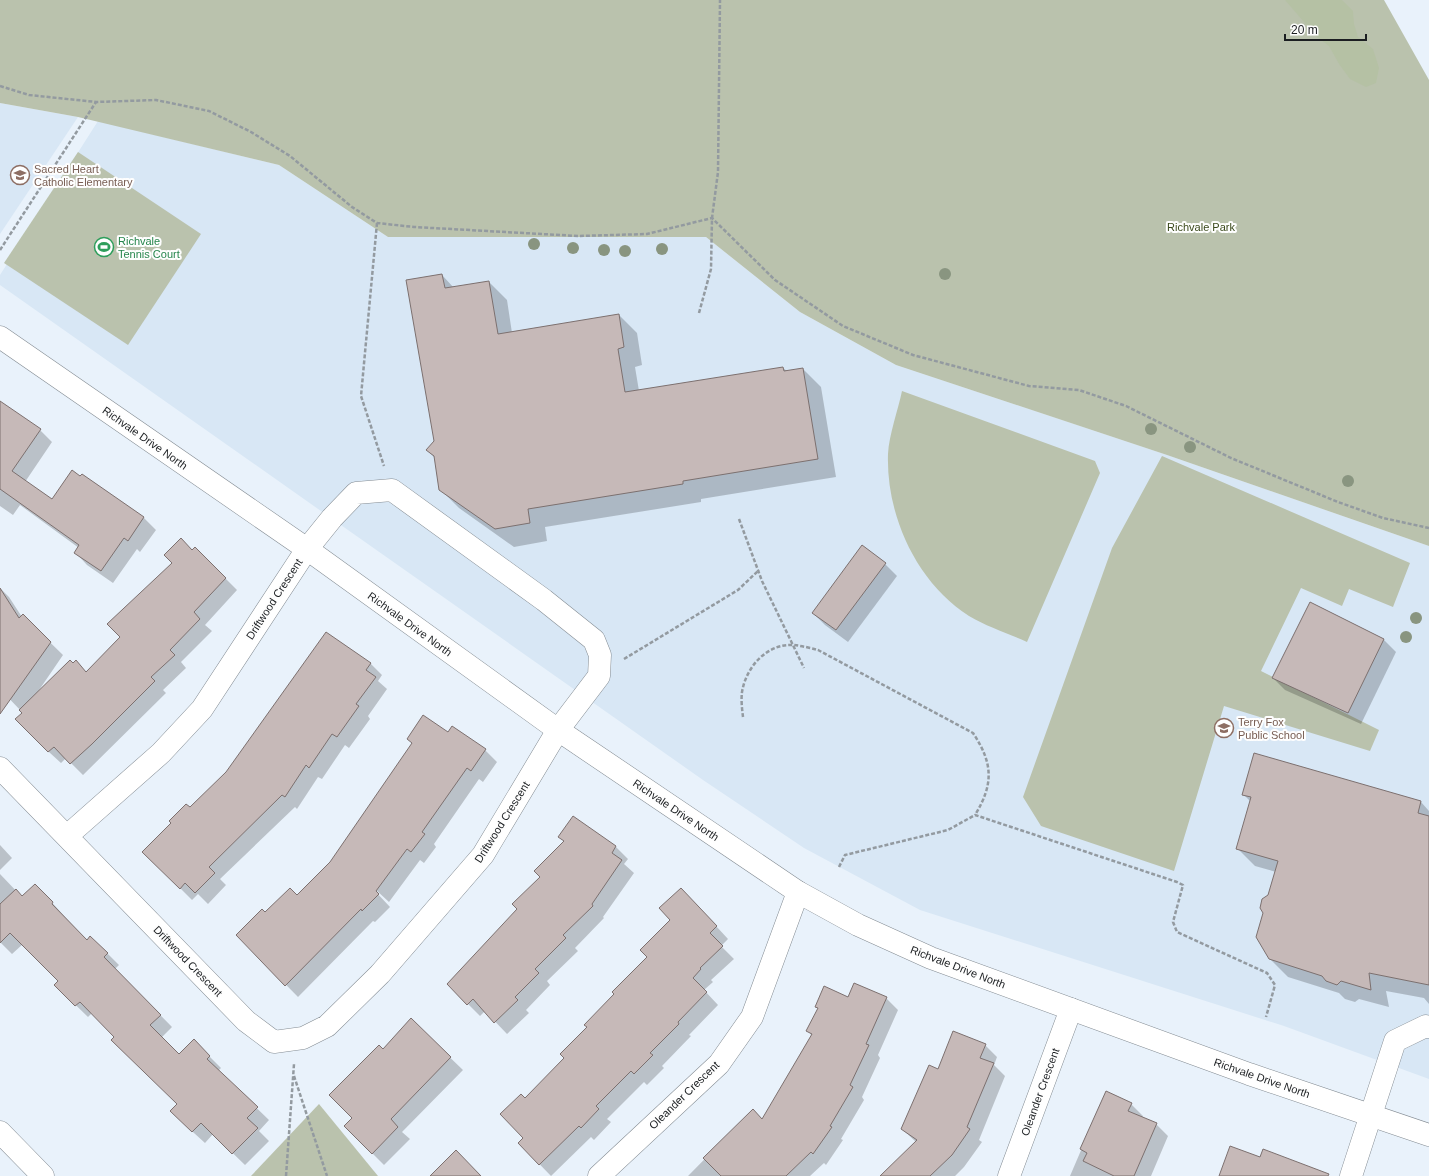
<svg xmlns="http://www.w3.org/2000/svg" width="1429" height="1176" font-family="Arial,sans-serif">
  <style>
    .built { fill: #d8e7f5 }
    .green { fill: #bac2ad }
    .forest { fill: #b5c1a4 }
    .shadow { fill: #0003 }
    .building { fill: #c6b9b8; stroke: #7c706f }
    .lines { fill: none; stroke-linecap: round; stroke-linejoin: round }
    .minor-casing { stroke: #848c93; stroke-width: 23 }
    .major-casing { stroke: #848c93; stroke-width: 23 }
    .path { stroke: #939aa0; stroke-width: 2.5; stroke-dasharray: 4 2; stroke-linecap: butt }
    .minor { stroke: #fff; stroke-width: 22 }
    .major { stroke: #fff; stroke-width: 22 }
    .tree { fill: #899580 }
    .labels { text-anchor: middle; stroke-width: 4; stroke-linejoin: round; paint-order: stroke }
    .education-label { font-size: 11px; fill: #785e54; stroke: #fefefe; text-anchor: start }
    .park-label { font-size: 11px; fill: #3a491b; stroke: #fefefe }
    .leisure-label { font-size: 11px; fill: #27864d; stroke: #fefefe; text-anchor: start }
    .street-label { font-size: 11px; fill: #1b1e21; stroke: #fefefe }
  </style>
  <rect width="100%" height="100%" fill="#e9f2fb"/>
  <!-- built -->
  <g class="built">
    <path d="M 0,103 L 78,117 L 0,234 Z"/>
    <path d="M 98,121 L 279,165 L 388,237 L 706,237 L 800,312 L 896,365 L 1167,455 L 1429,546 L 1429,1079 L 1284,1026 L 920,910 L 804,848 L 703,780 L 0,285 L 0,275 Z"/>
  </g>
  <!-- green -->
  <g class="green">
    <path d="M 0,0 L 1384,0 L 1429,80 L 1429,546 L 1167,455 L 896,365 L 800,312 L 706,237 L 388,237 L 279,165 L 78,117 L 0,103 Z"/>
    <path d="M 78,152 L 201,234 L 128,345 L 4,263 Z"/>
    <path d="M 902,391 L 1095,461 L 1100,473 L 1027,642 C 1008,633 987,627 969,616 C 916,582 886,515 888,454 C 889,435 898,410 902,391 Z"/>
    <path d="M 1162,456 L 1410,563 L 1393,607 L 1349,589 L 1342,606 L 1301,588 L 1261,671 L 1379,730 L 1370,751 L 1224,706 L 1174,871 L 1041,826 L 1023,797 L 1112,548 Z"/>
    <path d="M 319,1104 L 378,1176 L 251,1176 Z"/>
  </g>
  <!-- forest -->
  <path class="forest" d="M 1285,0 L 1342,0 L 1353,11 L 1354,24 L 1358,37 L 1373,49 L 1379,68 L 1376,83 L 1366,87 L 1350,79 L 1339,64 L 1329,46 L 1317,37 Z"/>
  <!-- shadow -->
  <g class="shadow">
    <path d="M 442,275 L 454,288 L 489,282 L 507,300 L 512,333 L 619,315 L 637,333 L 642,365 L 635,367 L 639,391 L 783,368 L 787,371 L 803,369 L 821,387 L 836,477 L 701,499 L 701,502 L 545,527 L 547,541 L 514,547 L 459,508 L 440,489 L 435,458 L 427,450 L 435,441 Z"/>
    <path d="M 0,402 L 40,430 L 52,442 L 25,482 L 52,501 L 82,475 L 144,518 L 156,530 L 140,552 L 137,549 L 113,583 L 87,565 L 75,552 L 79,548 L 20,505 L 13,515 L 0,506 Z"/>
    <path d="M 195,548 L 237,590 L 205,625 L 212,631 L 181,662 L 186,668 L 163,690 L 166,693 L 83,775 L 66,758 L 61,763 L 38,742 L 23,713 L 0,689 L 0,588 L 9,597 L 22,617 L 23,616 L 63,655 L 35,696 L 86,673 L 121,637 Z"/>
    <path d="M 885,564 L 897,576 L 848,642 L 825,625 L 813,613 Z"/>
    <path d="M 1310,603 L 1384,640 L 1396,652 L 1361,724 L 1285,690 L 1273,678 Z"/>
    <path d="M 370,663 L 382,675 L 378,681 L 387,689 L 368,716 L 370,719 L 349,748 L 345,745 L 322,779 L 318,777 L 297,809 L 295,807 L 220,879 L 226,885 L 208,904 L 198,894 L 192,900 L 144,852 L 190,808 Z"/>
    <path d="M 448,733 L 485,750 L 497,762 L 483,782 L 479,779 L 434,844 L 436,847 L 424,863 L 420,860 L 389,902 L 376,890 L 375,891 L 390,907 L 375,922 L 373,921 L 298,997 L 237,935 L 265,914 L 297,896 L 331,863 L 413,744 L 408,739 Z"/>
    <path d="M 1254,754 L 1421,802 L 1429,811 L 1429,1004 L 1424,998 L 1386,991 L 1389,1007 L 1359,999 L 1355,1002 L 1345,999 L 1339,993 L 1288,977 L 1270,959 L 1269,896 L 1276,872 L 1255,866 L 1237,848 L 1251,802 L 1243,794 Z"/>
    <path d="M 573,818 L 616,847 L 628,859 L 624,864 L 634,873 L 603,917 L 604,918 L 575,948 L 578,951 L 547,981 L 550,985 L 526,1010 L 529,1013 L 507,1034 L 485,1011 L 480,1016 L 448,984 L 518,909 L 565,842 L 560,837 Z"/>
    <path d="M 0,845 L 12,858 L 0,870 Z"/>
    <path d="M 0,874 L 22,897 L 47,897 L 87,941 L 107,953 L 119,965 L 115,969 L 172,1027 L 161,1038 L 179,1056 L 194,1041 L 221,1068 L 218,1071 L 269,1120 L 259,1131 L 269,1141 L 245,1165 L 213,1134 L 205,1143 L 183,1123 L 178,1104 L 92,1013 L 88,1017 L 55,985 L 59,981 L 23,944 L 12,954 L 0,942 Z"/>
    <path d="M 693,901 L 728,939 L 721,946 L 734,959 L 711,980 L 713,982 L 704,990 L 718,1005 L 689,1035 L 691,1036 L 662,1066 L 664,1068 L 647,1085 L 644,1082 L 607,1119 L 611,1122 L 594,1140 L 591,1137 L 551,1176 L 519,1143 L 525,1138 L 565,1058 Z"/>
    <path d="M 848,998 L 886,998 L 898,1010 L 878,1055 L 880,1058 L 862,1097 L 864,1100 L 841,1139 L 843,1140 L 826,1165 L 824,1163 L 810,1176 L 688,1176 L 753,1110 L 763,1120 L 812,1036 L 808,1031 Z"/>
    <path d="M 411,1020 L 463,1070 L 402,1132 L 410,1139 L 384,1165 L 345,1126 L 353,1118 Z"/>
    <path d="M 985,1045 L 997,1057 L 994,1065 L 1005,1076 L 979,1140 L 982,1142 L 964,1167 L 955,1176 L 883,1176 L 916,1142 L 902,1129 L 938,1071 Z"/>
    <path d="M 1106,1092 L 1131,1104 L 1143,1116 L 1142,1118 L 1156,1124 L 1168,1136 L 1151,1176 L 1070,1176 Z"/>
  </g>
  <!-- building -->
  <g class="building">
    <path d="M 442,274 L 445,288 L 489,281 L 498,334 L 619,314 L 624,347 L 618,349 L 625,392 L 783,367 L 784,371 L 803,368 L 818,459 L 683,481 L 683,484 L 528,509 L 530,523 L 495,529 L 439,490 L 434,456 L 426,450 L 434,441 L 406,280 Z"/>
    <path d="M 0,401 L 41,429 L 12,471 L 52,499 L 72,470 L 80,476 L 82,474 L 144,517 L 128,541 L 124,538 L 101,571 L 74,553 L 79,545 L 0,489 Z"/>
    <path d="M 181,538 L 192,550 L 195,547 L 226,578 L 194,612 L 200,619 L 170,650 L 175,655 L 151,677 L 155,681 L 92,744 L 70,764 L 54,747 L 48,752 L 15,719 L 22,713 L 19,710 L 70,660 L 73,663 L 76,660 L 86,672 L 120,637 L 107,624 L 172,563 L 164,555 Z"/>
    <path d="M 862,545 L 886,563 L 836,630 L 812,613 Z"/>
    <path d="M 0,588 L 19,618 L 23,614 L 51,642 L 0,714 Z"/>
    <path d="M 1310,602 L 1384,639 L 1348,713 L 1272,678 Z"/>
    <path d="M 326,632 L 371,663 L 366,670 L 376,677 L 356,704 L 359,706 L 337,737 L 332,734 L 309,768 L 306,765 L 285,797 L 282,795 L 209,867 L 215,873 L 195,893 L 185,883 L 180,889 L 142,852 L 171,823 L 169,821 L 186,804 L 190,807 L 226,772 Z"/>
    <path d="M 423,715 L 448,732 L 452,726 L 486,749 L 471,771 L 467,768 L 422,832 L 425,834 L 411,852 L 407,849 L 376,891 L 379,894 L 362,911 L 361,909 L 285,986 L 236,935 L 262,909 L 265,912 L 290,888 L 297,895 L 330,862 L 412,743 L 407,739 Z"/>
    <path d="M 1254,753 L 1421,801 L 1418,813 L 1429,816 L 1429,985 L 1369,973 L 1371,990 L 1341,981 L 1337,985 L 1326,981 L 1322,976 L 1269,959 L 1256,937 L 1263,913 L 1260,908 L 1262,899 L 1268,895 L 1278,861 L 1236,849 L 1251,797 L 1242,795 Z"/>
    <path d="M 573,816 L 616,846 L 612,853 L 622,860 L 592,904 L 593,906 L 563,935 L 566,938 L 535,969 L 539,973 L 515,997 L 518,1000 L 494,1023 L 473,999 L 467,1005 L 447,984 L 517,909 L 512,904 L 540,877 L 534,871 L 564,841 L 558,837 Z"/>
    <path d="M 35,884 L 53,902 L 52,904 L 87,940 L 90,936 L 108,953 L 104,957 L 161,1015 L 150,1025 L 179,1054 L 194,1039 L 210,1056 L 207,1059 L 258,1107 L 247,1118 L 258,1128 L 232,1154 L 201,1123 L 192,1132 L 170,1111 L 177,1104 L 111,1040 L 114,1037 L 80,1002 L 75,1006 L 54,985 L 58,981 L 10,933 L 0,943 L 0,904 L 16,889 L 22,896 Z"/>
    <path d="M 681,888 L 717,926 L 710,933 L 723,946 L 700,968 L 701,969 L 693,978 L 707,992 L 678,1022 L 679,1024 L 650,1053 L 653,1055 L 634,1074 L 631,1071 L 596,1106 L 599,1109 L 581,1128 L 579,1126 L 539,1165 L 518,1143 L 523,1138 L 500,1114 L 521,1094 L 525,1098 L 564,1058 L 560,1054 L 587,1027 L 584,1025 L 614,994 L 612,992 L 647,957 L 640,950 L 670,920 L 659,908 Z"/>
    <path d="M 854,983 L 887,997 L 866,1044 L 869,1045 L 850,1085 L 853,1087 L 830,1126 L 832,1127 L 813,1154 L 811,1152 L 786,1176 L 721,1176 L 703,1158 L 753,1109 L 762,1119 L 812,1034 L 806,1031 L 818,1008 L 815,1007 L 824,986 L 848,997 Z"/>
    <path d="M 411,1018 L 451,1057 L 391,1119 L 398,1127 L 372,1154 L 344,1126 L 352,1118 L 329,1095 L 379,1045 L 383,1049 Z"/>
    <path d="M 953,1031 L 986,1044 L 980,1058 L 994,1063 L 967,1127 L 970,1129 L 952,1155 L 930,1176 L 880,1176 L 917,1140 L 901,1129 L 929,1065 L 938,1069 Z"/>
    <path d="M 1106,1091 L 1132,1103 L 1128,1111 L 1157,1123 L 1134,1176 L 1114,1176 L 1083,1161 L 1087,1153 L 1080,1149 Z"/>
    <path d="M 1230,1146 L 1260,1157 L 1263,1149 L 1329,1174 L 1328,1176 L 1219,1176 Z"/>
    <path d="M 456,1150 L 481,1176 L 430,1176 Z"/>
  </g>
  <g class="lines">
    <defs>
      <g id="minor">
        <path d="M 0,337 L 307,549 L 558,730 L 798,892 L 858,925 L 931,958 L 1249,1074 L 1429,1135"/>
        <path d="M 0,768 L 246,1021 L 274,1042 L 303,1038 L 327,1026 L 380,974 L 483,855 L 558,730 L 599,676 L 600,655 L 594,640 L 544,600 L 392,490 L 356,493 L 332,518 L 307,549 L 202,709 L 161,753 L 67,836"/>
        <path d="M 599,1176 L 719,1064 L 752,1017 L 798,892"/>
        <path d="M 1009,1176 L 1071,1009"/>
        <path d="M 1351,1176 L 1395,1041 L 1426,1026 L 1429,1027"/>
      </g>
      <path id="major" d="M 0,1132 L 43,1176"/>
    </defs>
    <!-- minor casing -->
    <use href="#minor" class="minor-casing"/>
    <!-- major casing -->
    <use href="#major" class="major-casing"/>
    <!-- path -->
    <g class="path">
      <path d="M 0,86 L 29,95 L 96,102 L 156,100 L 209,111 L 251,132 L 290,156 L 352,207 L 377,223 L 414,227 L 578,236 L 647,234 L 712,218 L 775,280 L 843,326 L 913,355 L 1029,386 L 1079,390 L 1126,406 L 1231,458 L 1338,502 L 1383,518 L 1429,528"/>
      <path d="M 377,223 L 361,396 L 384,466"/>
      <path d="M 0,250 L 96,102"/>
      <path d="M 699,313 L 711,269 L 712,218 L 718,172 L 720,0"/>
      <path d="M 739,519 L 762,581 L 804,668"/>
      <path d="M 624,659 L 738,590 L 759,570"/>
      <path d="M 743,717 C 742,709 741,700 742,692 C 746,667 767,643 794,645 C 802,646 811,648 818,650 L 973,733 C 993,763 994,784 975,815"/>
      <path d="M 839,867 L 845,855 L 948,830 L 975,815 L 1177,882 L 1183,885 L 1173,922 L 1177,932 L 1267,973 L 1275,985 L 1266,1017"/>
      <path d="M 294,1076 L 327,1176"/>
      <path d="M 286,1176 L 294,1064"/>
    </g>
    <!-- minor -->
    <use href="#minor" class="minor"/>
    <!-- major -->
    <use href="#major" class="major"/>
  </g>
  <!-- trees -->
  <g class="tree">
    <circle cx="534" cy="244" r="6"/>
    <circle cx="573" cy="248" r="6"/>
    <circle cx="662" cy="249" r="6"/>
    <circle cx="604" cy="250" r="6"/>
    <circle cx="625" cy="251" r="6"/>
    <circle cx="945" cy="274" r="6"/>
    <circle cx="1151" cy="429" r="6"/>
    <circle cx="1190" cy="447" r="6"/>
    <circle cx="1348" cy="481" r="6"/>
    <circle cx="1416" cy="618" r="6"/>
    <circle cx="1406" cy="637" r="6"/>
  </g>
  <!-- icons -->
  <defs>
    <symbol id="school-ring" viewBox="-11 -11 22 22"><circle r="9.5" fill="#fefefe" stroke="#8d6e63" stroke-width="1.5"/><path d="M0-5L7-2L0 1L-7-2ZM-4 1L0 2.5L4 1V4Q0 6-4 4Z" fill="#8d6e63"/></symbol>
    <symbol id="stadium-ring" viewBox="-11 -11 22 22"><circle r="9.5" fill="#fefefe" stroke="#2e9e5b" stroke-width="1.5"/><path d="M0-5a6.5 5 0 1 0 0 10a6.5 5 0 1 0 0-10ZM-3.5-1.8h7v3.6h-7Z" fill="#2e9e5b"/></symbol>
  </defs>
  <g fill-rule="evenodd">
    <use href="#school-ring" x="9" y="164" width="22" height="22"/>
    <use href="#stadium-ring" x="93" y="236" width="22" height="22"/>
    <use href="#school-ring" x="1213" y="717" width="22" height="22"/>
  </g>
  <g class="labels">
    <!-- education labels -->
    <g class="education-label">
      <text x="34" y="173">Sacred Heart<tspan x="34" dy="13">Catholic Elementary</tspan></text>
      <text x="1238" y="726">Terry Fox<tspan x="1238" dy="13">Public School</tspan></text>
    </g>
    <!-- park labels -->
    <g class="park-label">
      <text x="1201" y="231">Richvale Park</text>
    </g>
    <!-- leisure labels -->
    <g class="leisure-label">
      <text x="118" y="245">Richvale<tspan x="118" dy="13">Tennis Court</tspan></text>
    </g>
    <!-- street labels -->
    <g class="street-label">
      <text transform="translate(145 438) rotate(35)" y="4">Richvale Drive North</text>
      <text transform="translate(274 599) rotate(-57)" y="4">Driftwood Crescent</text>
      <text transform="translate(410 624) rotate(36)" y="4">Richvale Drive North</text>
      <text transform="translate(676 810) rotate(34)" y="4">Richvale Drive North</text>
      <text transform="translate(502 822) rotate(-58)" y="4">Driftwood Crescent</text>
      <text transform="translate(188 961) rotate(46)" y="4">Driftwood Crescent</text>
      <text transform="translate(958 967) rotate(21)" y="4">Richvale Drive North</text>
      <text transform="translate(1262 1078) rotate(19)" y="4">Richvale Drive North</text>
      <text transform="translate(1040 1092) rotate(-70)" y="4">Oleander Crescent</text>
      <text transform="translate(684 1095) rotate(-44)" y="4">Oleander Crescent</text>
    </g>
  </g>
  <!-- scale -->
  <path d="M1285 34v6h81v-6" fill="none" stroke="#1b1e21" stroke-width="2"/>
  <text x="1291" y="34" font-size="12" fill="#1b1e21" stroke="#fefefe" stroke-width="3" paint-order="stroke">20 m</text>
</svg>
